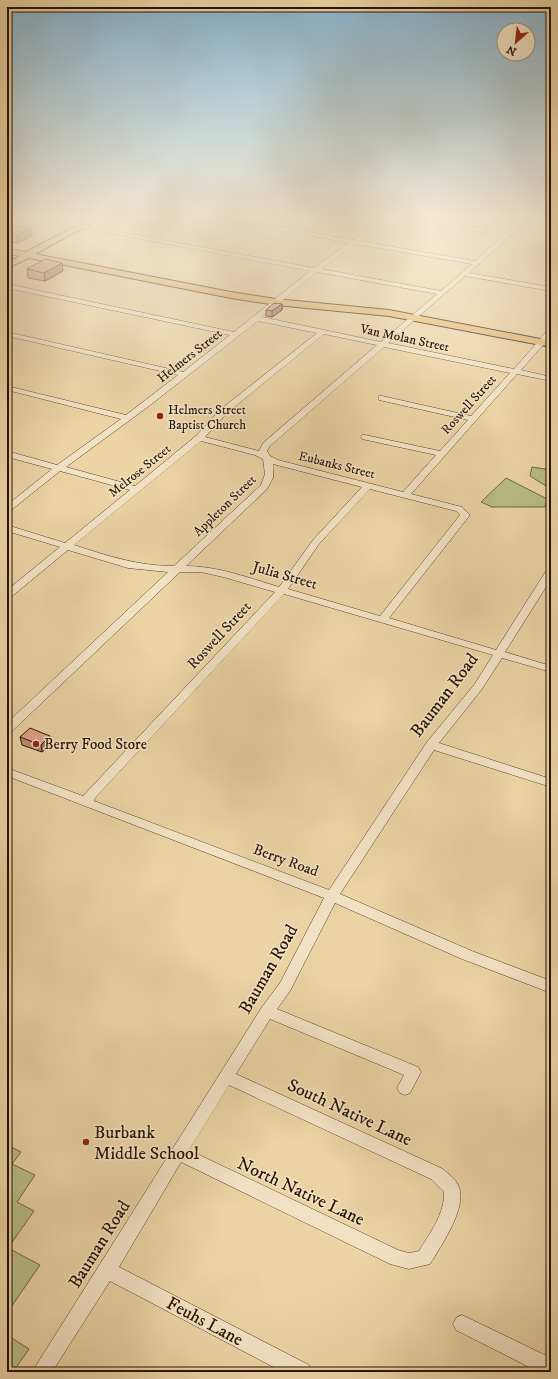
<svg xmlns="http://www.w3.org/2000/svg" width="558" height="1379" font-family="'IM FELL DW Pica',serif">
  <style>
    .green { fill: #b7bc86; stroke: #6e6743 }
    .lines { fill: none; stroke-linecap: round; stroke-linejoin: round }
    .minor-casing { stroke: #564229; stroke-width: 1 }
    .major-casing { stroke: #251200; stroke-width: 2 }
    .minor { fill: #f2e2c4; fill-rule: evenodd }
    .major { fill: #e6ba72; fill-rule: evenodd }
    .wall { fill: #c08a75; stroke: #251200 }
    .shaded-wall { fill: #9c705f; stroke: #251200 }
    .building { fill: #dfa088; stroke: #251200 }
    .poi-dot { fill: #8f2418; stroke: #f2e2c4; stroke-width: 1.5 }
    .labels { text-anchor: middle; stroke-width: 3; stroke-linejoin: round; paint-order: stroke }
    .far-street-label { font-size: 13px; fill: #251200; stroke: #f2e2c4 }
    .far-poi-label { font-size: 13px; fill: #251200; stroke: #f2e2c4; text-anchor: start }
    .street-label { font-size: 15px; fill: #251200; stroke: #f2e2c4 }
    .poi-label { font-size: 15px; fill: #251200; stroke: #f2e2c4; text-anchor: start }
    .near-street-label { font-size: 18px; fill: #251200; stroke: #f2e2c4 }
    .near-poi-label { font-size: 18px; fill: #251200; stroke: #f2e2c4; text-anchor: start }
  </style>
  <rect width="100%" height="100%" fill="#ebd3a4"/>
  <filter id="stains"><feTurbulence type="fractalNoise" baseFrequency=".005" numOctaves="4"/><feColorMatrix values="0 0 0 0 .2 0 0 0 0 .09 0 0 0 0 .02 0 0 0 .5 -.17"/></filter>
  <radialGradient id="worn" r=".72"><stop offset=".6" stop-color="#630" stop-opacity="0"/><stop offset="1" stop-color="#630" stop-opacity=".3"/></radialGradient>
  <!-- green -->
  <g class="green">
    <path d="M 532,467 L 551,470 L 551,477 L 546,486 L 530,476 Z"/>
    <path d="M 506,478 L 547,499 L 545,507 L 492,507 L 481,502 Z"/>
    <path d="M 7,1145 L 21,1152 L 12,1164 L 35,1175 L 17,1202 L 34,1211 L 8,1248 L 40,1265 L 7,1313 Z"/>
    <path d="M 7,1335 L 29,1349 L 13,1372 L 7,1372 Z"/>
  </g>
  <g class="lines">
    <defs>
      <g id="minor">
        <path d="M 36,219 L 50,219 L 314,268 L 349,243 L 222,219 L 237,219 L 353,240 L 382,219 L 389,219 L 360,241 L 475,261 L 503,236 L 410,219 L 425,219 L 506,233 L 521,219 L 528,219 L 469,273 L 551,287 L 551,291 L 465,276 L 388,343 L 514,369 L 548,330 L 551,330 L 551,336 L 521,370 L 551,377 L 551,381 L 517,374 L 411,494 L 462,507 L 470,515 L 389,618 L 496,650 L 546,571 L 551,568 L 551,579 L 505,652 L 551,666 L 551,672 L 502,658 L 482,689 L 439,743 L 551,779 L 551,787 L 434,750 L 340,894 L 472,951 L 551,981 L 551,993 L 462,959 L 335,903 L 290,991 L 277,1009 L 418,1067 L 421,1072 L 410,1093 L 405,1095 L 400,1093 L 397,1088 L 404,1075 L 270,1019 L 236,1074 L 443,1169 C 448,1174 457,1180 459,1187 C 467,1208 441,1246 430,1264 L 409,1269 L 390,1264 L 181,1162 L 119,1267 L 309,1365 L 311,1372 L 283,1372 L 110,1281 L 52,1372 L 32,1372 L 262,1007 L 280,983 L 324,898 L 7,776 L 7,768 L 83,796 L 275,592 L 223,577 L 201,572 L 180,572 L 11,732 L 7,733 L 7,723 L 168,572 L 128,568 L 68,550 L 11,597 L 7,598 L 7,590 L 60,547 L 7,531 L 7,525 L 65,543 L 130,490 L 60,471 L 10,511 L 7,512 L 7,505 L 52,469 L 7,457 L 7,451 L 57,465 L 121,419 L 7,390 L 7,386 L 126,415 L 178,375 L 7,336 L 7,332 L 183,372 L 230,335 L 7,288 L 7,284 L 234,332 L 310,271 ZM 356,244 L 472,264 L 441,291 L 321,269 ZM 317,272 L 437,294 L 381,342 L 262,317 ZM 258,321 L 317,333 L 221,409 L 196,436 L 135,486 L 66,467 L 149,406 ZM 324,334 L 377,345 L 263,443 L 259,451 L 205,437 L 227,413 ZM 384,347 L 510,373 L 471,416 L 382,396 L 379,396 L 379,400 L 468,420 L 440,451 L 365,435 L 362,435 L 361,437 L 362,439 L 436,455 L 403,492 L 278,460 L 270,456 L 267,451 L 270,446 ZM 201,441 L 255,455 L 263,459 L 265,474 L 261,485 L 174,566 C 138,566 108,556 74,545 ZM 273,464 L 362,487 L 313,540 L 279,587 C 249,578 218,566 186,566 L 267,489 L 273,478 ZM 370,489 L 456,511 L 460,515 L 380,616 L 288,589 L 319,544 ZM 284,594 L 493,655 L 474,685 L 427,742 L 329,890 L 94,801 L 95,798 ZM 229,1085 L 431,1179 L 444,1192 C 445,1213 430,1233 419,1251 L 409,1253 L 398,1250 L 189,1150 Z"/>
        <path d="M 462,1315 L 551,1358 L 551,1372 L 539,1372 L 456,1330 L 453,1324 L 456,1318 Z"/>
      </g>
      <path id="major" d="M 89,219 L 99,219 L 35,254 L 231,292 L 276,299 L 389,310 L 551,341 L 551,347 L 389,316 L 276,305 L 231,298 L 29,258 L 7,268 L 7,263 L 20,256 L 7,253 L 7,249 L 26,252 Z"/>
    </defs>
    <!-- minor casing -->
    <use href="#minor" class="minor-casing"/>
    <!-- major casing -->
    <use href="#major" class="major-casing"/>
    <!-- minor -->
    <use href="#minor" class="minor"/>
    <!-- major -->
    <use href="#major" class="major"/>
  </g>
  <!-- wall -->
  <g class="wall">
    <path d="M 7,228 L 31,228 L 32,236 L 18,243 L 7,241 Z"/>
    <path d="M 27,269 L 63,271 L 45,281 L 28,278 Z"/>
    <path d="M 282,304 L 282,310 L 272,317 L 266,316 L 266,310 Z"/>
    <path d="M 50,736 L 51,744 L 42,752 L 22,745 L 20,737 Z"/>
  </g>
  <!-- shaded-wall -->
  <g class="shaded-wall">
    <path d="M 31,228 L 32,236 L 18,243 L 17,235 Z"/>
    <path d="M 62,263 L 63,271 L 45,281 L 44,273 Z"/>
    <path d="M 282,304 L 282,310 L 272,317 L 272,311 Z"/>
    <path d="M 50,736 L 51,744 L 42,752 L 41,745 Z"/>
  </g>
  <!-- building -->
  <g class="building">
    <path d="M 13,225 L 31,228 L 17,235 L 7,233 L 7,228 Z"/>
    <path d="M 45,259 L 62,263 L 44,273 L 27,269 Z"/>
    <path d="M 274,303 L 282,304 L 272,311 L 266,310 Z"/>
    <path d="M 30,728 L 50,736 L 41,745 L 20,737 Z"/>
  </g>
  <!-- sky -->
  <linearGradient id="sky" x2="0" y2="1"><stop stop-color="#88b5d0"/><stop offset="0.53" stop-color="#f6ebd6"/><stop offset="1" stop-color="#f6ebd6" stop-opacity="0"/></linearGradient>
  <rect width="558" height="412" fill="url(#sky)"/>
  <!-- markers -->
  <g class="poi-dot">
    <circle cx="160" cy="416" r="4"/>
    <circle cx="36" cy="744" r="4"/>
    <circle cx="86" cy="1142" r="4"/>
  </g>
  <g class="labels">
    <!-- far-street labels -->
    <g class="far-street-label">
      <text transform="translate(405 337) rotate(12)" y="5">Van Molan Street</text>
      <text transform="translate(189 355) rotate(-38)" y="5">Helmers Street</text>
      <text transform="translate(468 404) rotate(-48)" y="5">Roswell Street</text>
      <text transform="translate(337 464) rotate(14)" y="5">Eubanks Street</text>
      <text transform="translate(139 470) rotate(-39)" y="5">Melrose Street</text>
      <text transform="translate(224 505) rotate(-44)" y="5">Appleton Street</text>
    </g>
    <!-- far-poi labels -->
    <g class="far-poi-label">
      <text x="168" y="414">Helmers Street<tspan x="168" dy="15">Baptist Church</tspan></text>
    </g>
    <!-- street labels -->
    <g class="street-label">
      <text transform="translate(285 575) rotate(16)" y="5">Julia Street</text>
      <text transform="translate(219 635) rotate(-47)" y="5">Roswell Street</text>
      <text transform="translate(286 860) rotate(20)" y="5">Berry Road</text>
    </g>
    <!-- poi labels -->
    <g class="poi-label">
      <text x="44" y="749">Berry Food Store</text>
    </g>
    <!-- near-street labels -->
    <g class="near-street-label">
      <text transform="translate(444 695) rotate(-53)" y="6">Bauman Road</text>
      <text transform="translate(268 969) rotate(-60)" y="6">Bauman Road</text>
      <text transform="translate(350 1112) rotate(25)" y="6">South Native Lane</text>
      <text transform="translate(301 1191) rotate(25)" y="6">North Native Lane</text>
      <text transform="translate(99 1244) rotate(-58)" y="6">Bauman Road</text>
      <text transform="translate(205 1321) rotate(28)" y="6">Feuhs Lane</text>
    </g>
    <!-- near-poi labels -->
    <g class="near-poi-label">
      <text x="94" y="1138">Burbank<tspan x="94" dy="21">Middle School</tspan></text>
    </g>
  </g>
  <!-- margin -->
  <rect width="558" height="1379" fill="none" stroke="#ebd3a4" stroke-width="24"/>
  <rect x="8" y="8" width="542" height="1363" fill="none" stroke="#251200" stroke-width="2"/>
  <rect x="12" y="12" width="534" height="1355" fill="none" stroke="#251200"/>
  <!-- north arrow -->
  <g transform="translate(516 42) rotate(208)"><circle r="19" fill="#f2e2c4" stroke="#a08f76"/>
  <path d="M0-3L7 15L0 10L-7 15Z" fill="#8f2418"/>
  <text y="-6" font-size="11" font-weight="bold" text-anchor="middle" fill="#251200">N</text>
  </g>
  <rect width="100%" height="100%" filter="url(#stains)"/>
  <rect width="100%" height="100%" fill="url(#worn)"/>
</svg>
